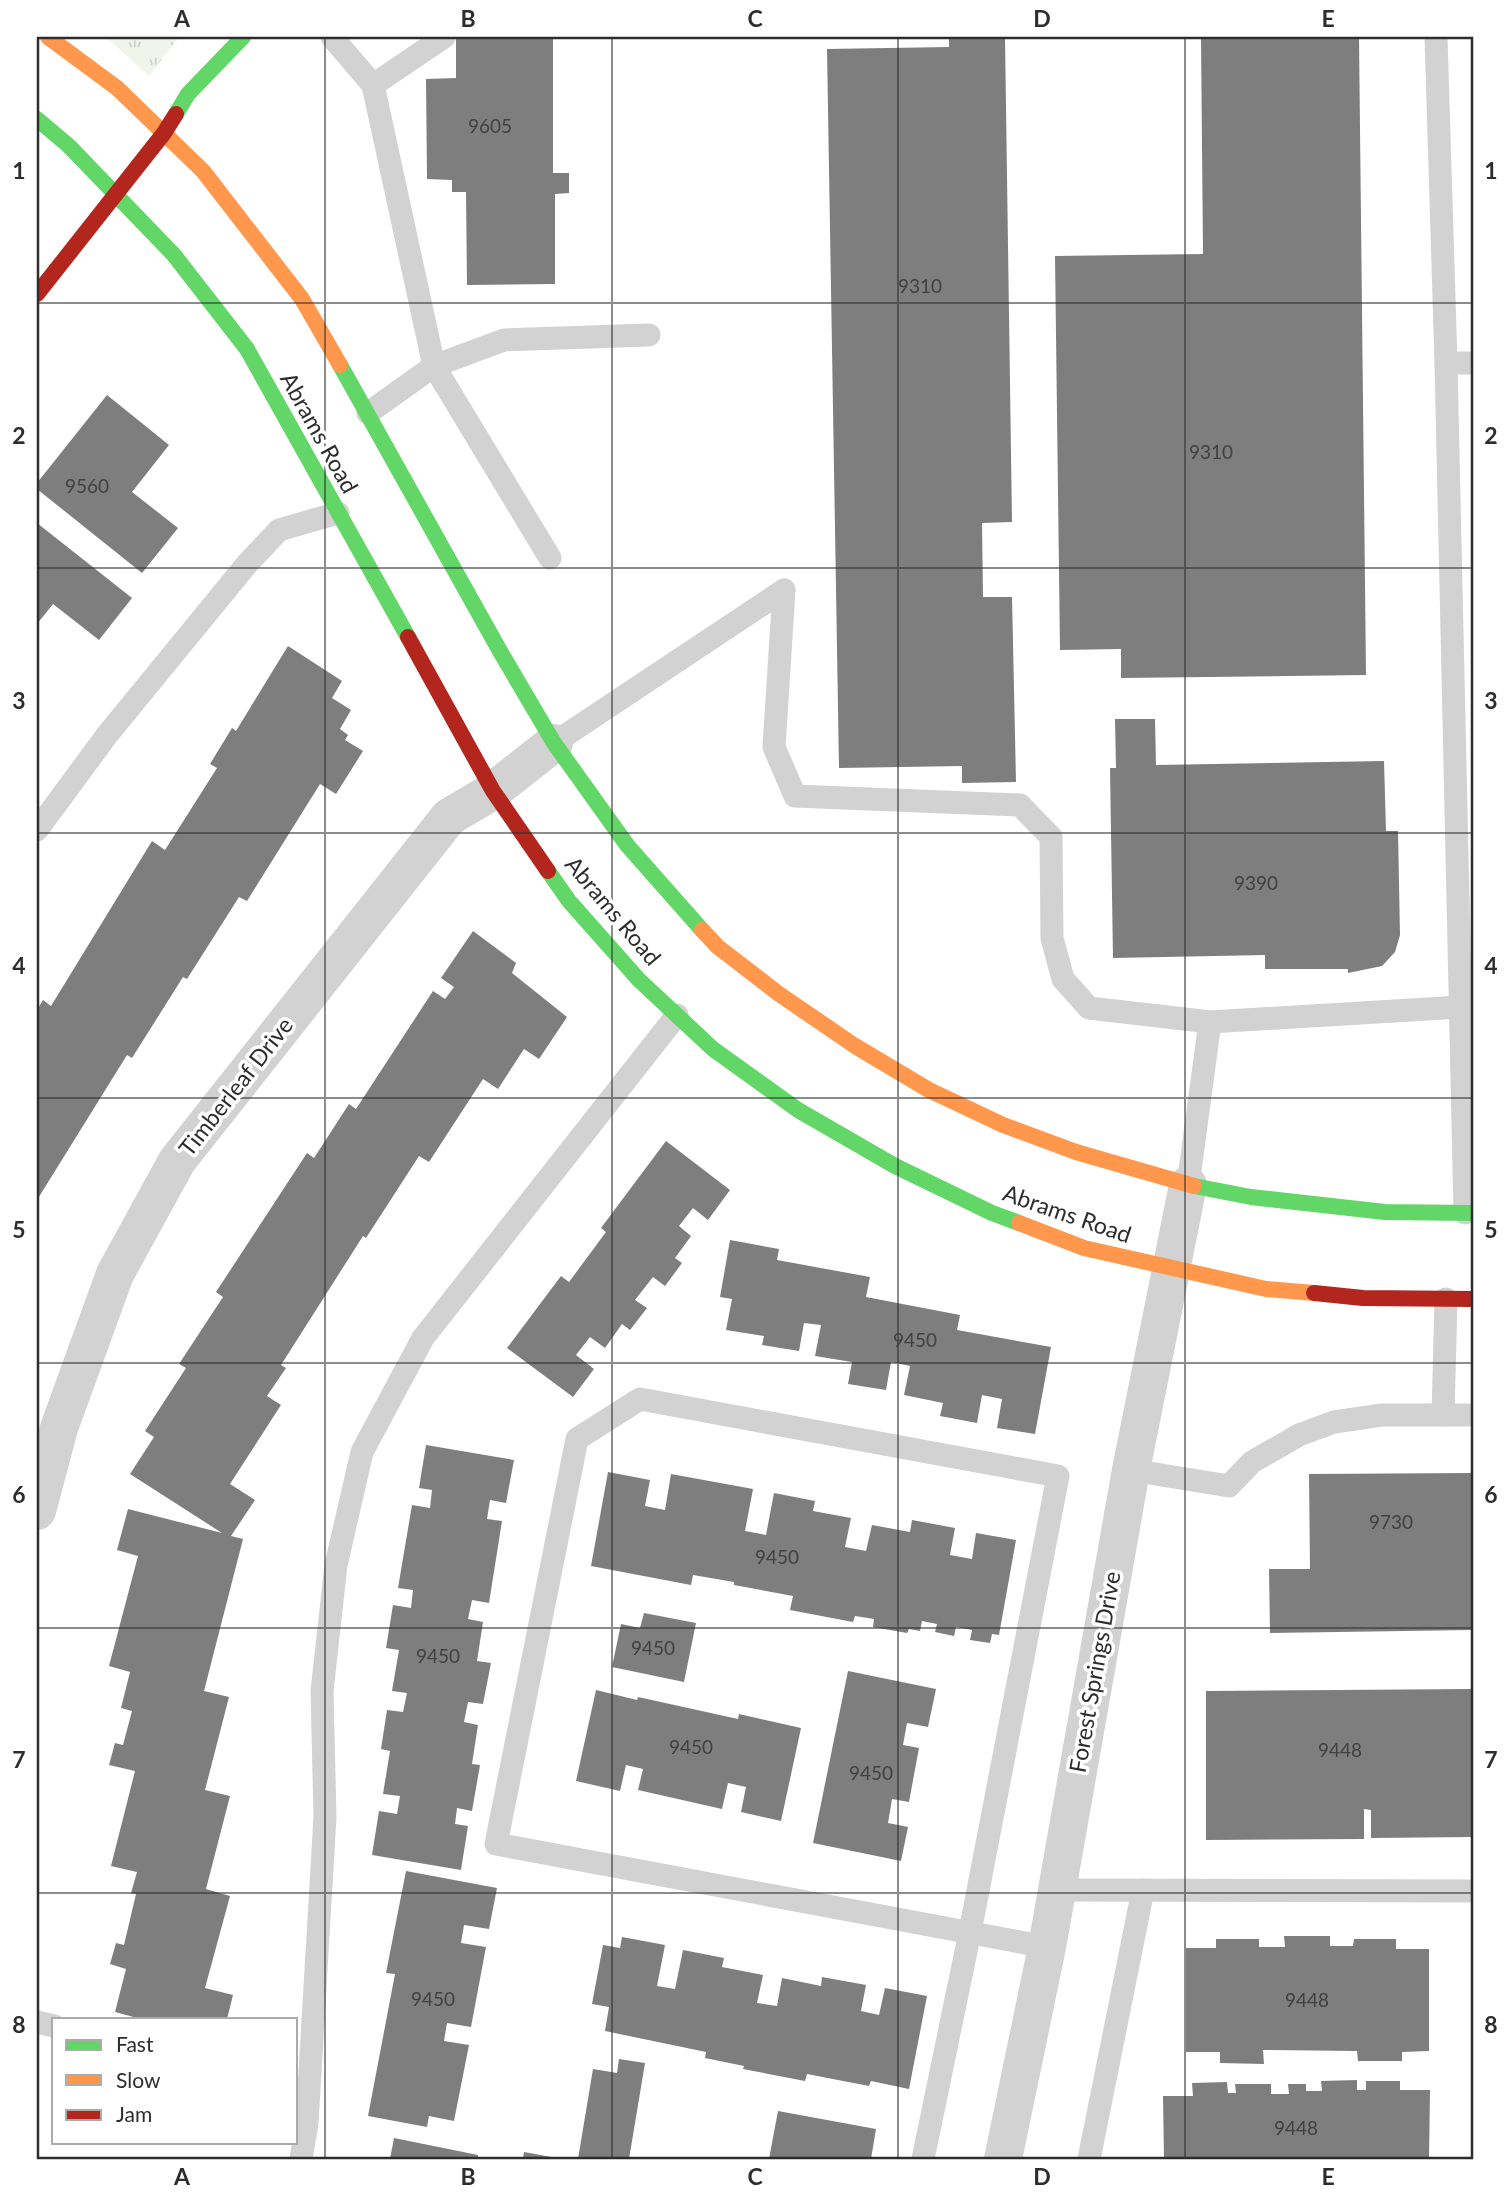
<svg xmlns="http://www.w3.org/2000/svg" width="1510" height="2196" font-family="Lato,sans-serif">
  <style>
    .grass { fill: url(#grass-tufts) }
    .building { fill: #7e7e7e }
    .lines { fill: none; stroke-linecap: round; stroke-linejoin: round }
    .lane { stroke: #d2d2d2; stroke-width: 23 }
    .street { stroke: #d2d2d2; stroke-width: 38 }
    .fast { stroke: #63d668; stroke-width: 16 }
    .slow { stroke: #ff974d; stroke-width: 16 }
    .jam { stroke: #b3261e; stroke-width: 16 }
    .grid { fill: none; stroke: #2d2d2d; stroke-width: 2; stroke-opacity: 0.55 }
    .labels { text-anchor: middle; stroke-width: 7; stroke-linejoin: round; paint-order: stroke }
    .number-label { font-size: 19px; fill: #414141 }
    .street-label { font-size: 23px; fill: #2d2d2d; stroke: #fff }
    .neatline { fill: none; stroke: #2d2d2d; stroke-width: 2.5 }
    .grid-label { font-size: 23px; text-anchor: middle; font-weight: bold; fill: #2d2d2d }
  </style>
  <defs>
    <pattern id="grass-tufts" width="24" height="20" patternUnits="userSpaceOnUse" patternTransform="scale(1.75)"><rect width="24" height="20" fill="#eff5ea"/><path d="M3 7l-1-3M5 7V3M7 7l1-3M15 17l-1-3M17 17v-4M19 17l1-3" fill="none" stroke="#cdd2c9"/></pattern>
  </defs>
  <rect width="100%" height="100%" fill="#fff"/>
  <!-- grass -->
  <path class="grass" d="M 106,37 L 179,37 L 149,76 Z"/>
  <!-- building -->
  <g class="building">
    <path d="M 553,37 L 553,173 L 569,173 L 569,193 L 555,194 L 555,284 L 467,285 L 466,192 L 452,192 L 452,180 L 427,179 L 426,79 L 456,78 L 456,38 Z"/>
    <path d="M 949,37 L 1005,37 L 1012,522 L 982,523 L 983,597 L 1012,597 L 1016,782 L 962,783 L 962,766 L 839,768 L 827,49 L 949,47 Z"/>
    <path d="M 1201,37 L 1359,37 L 1366,675 L 1121,678 L 1121,649 L 1060,650 L 1055,256 L 1203,254 Z"/>
    <path d="M 107,395 L 169,445 L 132,492 L 178,528 L 142,573 L 37,489 L 37,483 Z"/>
    <path d="M 37,523 L 132,598 L 99,640 L 53,604 L 37,624 Z"/>
    <path d="M 288,646 L 342,681 L 332,698 L 351,710 L 340,729 L 348,735 L 345,740 L 363,751 L 336,794 L 320,784 L 247,901 L 239,897 L 187,979 L 183,977 L 132,1058 L 127,1055 L 37,1200 L 37,1010 L 43,1000 L 51,1006 L 152,841 L 165,850 L 217,768 L 210,764 L 232,728 L 236,731 Z"/>
    <path d="M 1115,719 L 1155,719 L 1156,765 L 1384,761 L 1386,831 L 1398,831 L 1400,935 L 1395,952 L 1382,966 L 1348,973 L 1348,969 L 1265,969 L 1265,955 L 1113,958 L 1110,768 L 1116,768 Z"/>
    <path d="M 473,931 L 516,963 L 512,973 L 567,1017 L 539,1059 L 524,1049 L 498,1089 L 483,1079 L 429,1162 L 419,1156 L 366,1238 L 363,1236 L 281,1365 L 286,1368 L 267,1396 L 281,1405 L 230,1484 L 255,1500 L 231,1536 L 243,1539 L 204,1691 L 229,1697 L 205,1790 L 230,1796 L 206,1889 L 230,1896 L 205,1988 L 233,1995 L 227,2019 L 141,2019 L 115,2012 L 126,1969 L 110,1964 L 116,1943 L 124,1945 L 136,1894 L 131,1893 L 137,1872 L 111,1866 L 135,1771 L 109,1765 L 115,1743 L 123,1745 L 132,1711 L 121,1708 L 130,1672 L 109,1666 L 138,1556 L 117,1550 L 128,1509 L 222,1533 L 130,1474 L 154,1437 L 145,1431 L 186,1368 L 179,1364 L 223,1297 L 216,1292 L 307,1153 L 314,1158 L 349,1104 L 356,1109 L 433,991 L 445,999 L 454,987 L 441,978 Z"/>
    <path d="M 666,1141 L 730,1190 L 708,1220 L 693,1208 L 679,1226 L 691,1236 L 675,1258 L 682,1263 L 665,1286 L 653,1277 L 635,1300 L 647,1308 L 630,1330 L 622,1324 L 605,1348 L 590,1337 L 576,1355 L 594,1369 L 573,1397 L 507,1348 L 561,1276 L 569,1282 L 606,1232 L 601,1228 Z"/>
    <path d="M 730,1240 L 779,1249 L 777,1260 L 870,1277 L 866,1297 L 960,1315 L 957,1330 L 1051,1347 L 1035,1434 L 997,1428 L 1002,1399 L 982,1395 L 977,1423 L 940,1416 L 943,1403 L 904,1395 L 910,1366 L 891,1362 L 886,1390 L 848,1384 L 852,1362 L 815,1356 L 821,1325 L 804,1323 L 799,1351 L 762,1345 L 764,1336 L 726,1330 L 732,1299 L 720,1297 Z"/>
    <path d="M 426,1445 L 514,1460 L 506,1503 L 490,1500 L 487,1519 L 502,1521 L 489,1603 L 472,1600 L 468,1619 L 483,1622 L 477,1661 L 491,1663 L 483,1704 L 468,1702 L 464,1722 L 478,1725 L 472,1764 L 480,1765 L 472,1811 L 457,1808 L 455,1824 L 468,1826 L 461,1870 L 372,1855 L 379,1811 L 397,1814 L 400,1796 L 383,1794 L 390,1751 L 381,1749 L 387,1710 L 403,1712 L 407,1693 L 392,1691 L 399,1650 L 386,1648 L 393,1605 L 411,1608 L 413,1590 L 398,1588 L 412,1505 L 430,1508 L 432,1490 L 419,1488 Z"/>
    <path d="M 608,1472 L 650,1480 L 645,1506 L 665,1510 L 671,1474 L 753,1489 L 745,1531 L 766,1535 L 774,1493 L 815,1501 L 813,1511 L 851,1518 L 845,1547 L 866,1551 L 872,1525 L 910,1532 L 912,1520 L 955,1528 L 950,1555 L 972,1559 L 976,1533 L 1016,1540 L 999,1635 L 992,1634 L 990,1643 L 970,1640 L 972,1630 L 956,1627 L 954,1636 L 935,1632 L 937,1624 L 922,1621 L 920,1631 L 909,1629 L 907,1633 L 873,1627 L 874,1619 L 855,1616 L 853,1622 L 790,1610 L 793,1596 L 734,1585 L 734,1582 L 693,1575 L 691,1585 L 591,1566 Z"/>
    <path d="M 1473,1473 L 1473,1630 L 1270,1633 L 1269,1569 L 1310,1569 L 1309,1474 Z"/>
    <path d="M 644,1613 L 696,1623 L 684,1682 L 612,1667 L 621,1624 L 640,1628 Z"/>
    <path d="M 848,1671 L 936,1689 L 928,1727 L 907,1723 L 903,1745 L 919,1748 L 909,1802 L 892,1799 L 888,1823 L 908,1827 L 901,1861 L 813,1843 Z"/>
    <path d="M 1473,1689 L 1473,1837 L 1371,1838 L 1371,1810 L 1364,1809 L 1364,1839 L 1206,1840 L 1206,1691 Z"/>
    <path d="M 596,1690 L 637,1700 L 638,1697 L 738,1719 L 739,1714 L 801,1728 L 781,1821 L 741,1812 L 746,1787 L 728,1783 L 722,1809 L 638,1790 L 643,1769 L 626,1765 L 620,1791 L 576,1781 Z"/>
    <path d="M 406,1871 L 497,1888 L 489,1929 L 464,1925 L 461,1943 L 486,1947 L 471,2027 L 447,2023 L 444,2041 L 469,2045 L 454,2121 L 429,2116 L 427,2127 L 368,2116 L 395,1974 L 386,1973 Z"/>
    <path d="M 1284,1936 L 1330,1936 L 1330,1946 L 1353,1946 L 1354,1939 L 1396,1939 L 1396,1949 L 1429,1949 L 1429,2051 L 1402,2052 L 1402,2061 L 1358,2061 L 1357,2051 L 1263,2050 L 1264,2064 L 1220,2063 L 1220,2052 L 1186,2052 L 1186,1948 L 1216,1948 L 1216,1939 L 1259,1939 L 1259,1947 L 1285,1947 Z"/>
    <path d="M 622,1937 L 665,1945 L 657,1986 L 675,1989 L 683,1950 L 724,1958 L 722,1967 L 763,1975 L 757,2003 L 777,2006 L 782,1978 L 821,1986 L 822,1977 L 866,1985 L 861,2011 L 879,2015 L 885,1988 L 927,1996 L 909,2089 L 871,2081 L 869,2086 L 807,2074 L 805,2081 L 743,2069 L 744,2066 L 705,2058 L 706,2052 L 605,2031 L 609,2007 L 592,2004 L 603,1945 L 620,1948 Z"/>
    <path d="M 619,2059 L 645,2063 L 629,2159 L 578,2159 L 593,2069 L 617,2073 Z"/>
    <path d="M 1357,2080 L 1357,2090 L 1366,2090 L 1366,2081 L 1400,2081 L 1400,2090 L 1430,2090 L 1429,2159 L 1164,2159 L 1163,2096 L 1193,2096 L 1192,2083 L 1227,2082 L 1228,2093 L 1236,2093 L 1235,2084 L 1271,2084 L 1271,2094 L 1289,2094 L 1288,2084 L 1306,2084 L 1306,2091 L 1322,2091 L 1321,2081 Z"/>
    <path d="M 778,2111 L 876,2129 L 871,2159 L 769,2159 Z"/>
    <path d="M 394,2138 L 478,2155 L 478,2159 L 390,2159 Z"/>
    <path d="M 524,2152 L 557,2158 L 556,2159 L 523,2159 Z"/>
  </g>
  <g class="lines">
    <!-- lane -->
    <g class="lane">
      <path d="M 332,37 L 373,85 L 434,366 L 368,413"/>
      <path d="M 1436,37 L 1446,363"/>
      <path d="M 373,85 L 444,37"/>
      <path d="M 550,558 L 434,366 L 504,340 L 649,335"/>
      <path d="M 784,590 L 774,747 L 795,796 L 1020,805 L 1051,837 L 1052,938 L 1063,979 L 1089,1008 L 1210,1022"/>
      <path d="M 554,743 L 784,590"/>
      <path d="M 37,830 L 107,735 L 247,564 L 279,530 L 338,513"/>
      <path d="M 1188,1185 L 1210,1022 L 1460,1007"/>
      <path d="M 1465,1213 L 1446,363 L 1473,363"/>
      <path d="M 1443,1415 L 1446,1299"/>
      <path d="M 1131,1470 L 1229,1486 L 1252,1462 L 1299,1435 L 1334,1422 L 1382,1415 L 1473,1415"/>
      <path d="M 1057,1890 L 1473,1891"/>
      <path d="M 37,2022 L 54,2026"/>
      <path d="M 301,2159 L 307,2123 L 325,1817 L 322,1691 L 336,1565 L 362,1452 L 423,1338 L 677,1015"/>
      <path d="M 923,2159 L 970,1932 L 1058,1476 L 640,1399 L 577,1439 L 496,1844 C 679,1879 863,1912 1047,1947"/>
      <path d="M 1089,2159 L 1143,1890"/>
    </g>
    <!-- street -->
    <g class="street">
      <path d="M 37,1511 L 59,1428 L 115,1274 L 177,1161 L 449,817 L 493,791 L 554,743"/>
      <path d="M 1003,2159 L 1047,1947 L 1131,1470 L 1188,1185"/>
    </g>
    <!-- fast -->
    <g class="fast">
      <path d="M 176,114 L 188,94 L 243,37"/>
      <path d="M 37,119 L 69,146 L 174,255 L 247,349 L 408,637"/>
      <path d="M 340,365 L 501,653 L 554,743 L 627,845 L 702,930"/>
      <path d="M 548,871 L 569,901 L 639,980 L 713,1049 L 798,1110 L 895,1166 L 992,1213 L 1019,1223"/>
      <path d="M 1194,1186 L 1251,1197 L 1385,1212 L 1473,1213"/>
    </g>
    <!-- slow -->
    <g class="slow">
      <path d="M 48,37 L 117,88 L 203,171 L 302,299 L 340,365"/>
      <path d="M 702,930 L 718,947 L 779,994 L 855,1046 L 929,1090 L 1003,1125 L 1076,1152 L 1194,1186"/>
      <path d="M 1019,1223 L 1084,1248 L 1266,1289 L 1314,1293"/>
    </g>
    <!-- jam -->
    <g class="jam">
      <path d="M 37,294 L 164,133 L 176,114"/>
      <path d="M 408,637 L 493,791 L 548,871"/>
      <path d="M 1314,1293 L 1363,1298 L 1473,1299"/>
    </g>
  </g>
  <!-- grid -->
  <path class="grid" d="M 325,37 L 325,2159M 612,37 L 612,2159M 898,37 L 898,2159M 1185,37 L 1185,2159M 37,303 L 1473,303M 37,568 L 1473,568M 37,833 L 1473,833M 37,1098 L 1473,1098M 37,1363 L 1473,1363M 37,1628 L 1473,1628M 37,1893 L 1473,1893"/>
  <g class="labels">
    <!-- number labels -->
    <g class="number-label">
      <text x="490" y="133">9605</text>
      <text x="920" y="293">9310</text>
      <text x="1211" y="459">9310</text>
      <text x="87" y="493">9560</text>
      <text x="1256" y="890">9390</text>
      <text x="915" y="1347">9450</text>
      <text x="1391" y="1529">9730</text>
      <text x="777" y="1564">9450</text>
      <text x="653" y="1655">9450</text>
      <text x="438" y="1663">9450</text>
      <text x="691" y="1754">9450</text>
      <text x="1340" y="1757">9448</text>
      <text x="871" y="1780">9450</text>
      <text x="433" y="2006">9450</text>
      <text x="1307" y="2007">9448</text>
      <text x="1296" y="2135">9448</text>
    </g>
    <!-- street labels -->
    <g class="street-label">
      <text transform="translate(319 433) rotate(61)" y="8">Abrams Road</text>
      <text transform="translate(613 911) rotate(50)" y="8">Abrams Road</text>
      <text transform="translate(236 1087) rotate(-52)" y="8">Timberleaf Drive</text>
      <text transform="translate(1067 1214) rotate(19)" y="8">Abrams Road</text>
      <text transform="translate(1095 1672) rotate(-80)" y="8">Forest Springs Drive</text>
    </g>
  </g>
  <!-- border -->
  <rect width="1510" height="2196" fill="none" stroke="#ffffff" stroke-width="77"/>
  <!-- legend -->
  <rect x="52" y="2018" width="245" height="126" fill="#ffffff" stroke="#ababab" stroke-width="2"/>
  <rect x="66" y="2040" width="35" height="10" fill="#63d668" stroke="#ababab" stroke-width="2"/>
  <text x="116" y="2052" font-size="21" fill="#2d2d2d">Fast</text>
  <rect x="66" y="2075" width="35" height="10" fill="#ff974d" stroke="#ababab" stroke-width="2"/>
  <text x="116" y="2088" font-size="21" fill="#2d2d2d">Slow</text>
  <rect x="66" y="2110" width="35" height="10" fill="#b3261e" stroke="#ababab" stroke-width="2"/>
  <text x="116" y="2122" font-size="21" fill="#2d2d2d">Jam</text>
  <rect x="38" y="38" width="1434" height="2120" class="neatline"/>
  <g class="grid-label">
    <text x="182" y="27">A</text>
    <text x="468" y="27">B</text>
    <text x="755" y="27">C</text>
    <text x="1042" y="27">D</text>
    <text x="1328" y="27">E</text>
    <text x="19" y="179">1</text>
    <text x="1491" y="179">1</text>
    <text x="19" y="444">2</text>
    <text x="1491" y="444">2</text>
    <text x="19" y="709">3</text>
    <text x="1491" y="709">3</text>
    <text x="19" y="974">4</text>
    <text x="1491" y="974">4</text>
    <text x="19" y="1238">5</text>
    <text x="1491" y="1238">5</text>
    <text x="19" y="1503">6</text>
    <text x="1491" y="1503">6</text>
    <text x="19" y="1768">7</text>
    <text x="1491" y="1768">7</text>
    <text x="19" y="2033">8</text>
    <text x="1491" y="2033">8</text>
    <text x="182" y="2185">A</text>
    <text x="468" y="2185">B</text>
    <text x="755" y="2185">C</text>
    <text x="1042" y="2185">D</text>
    <text x="1328" y="2185">E</text>
  </g>
</svg>
